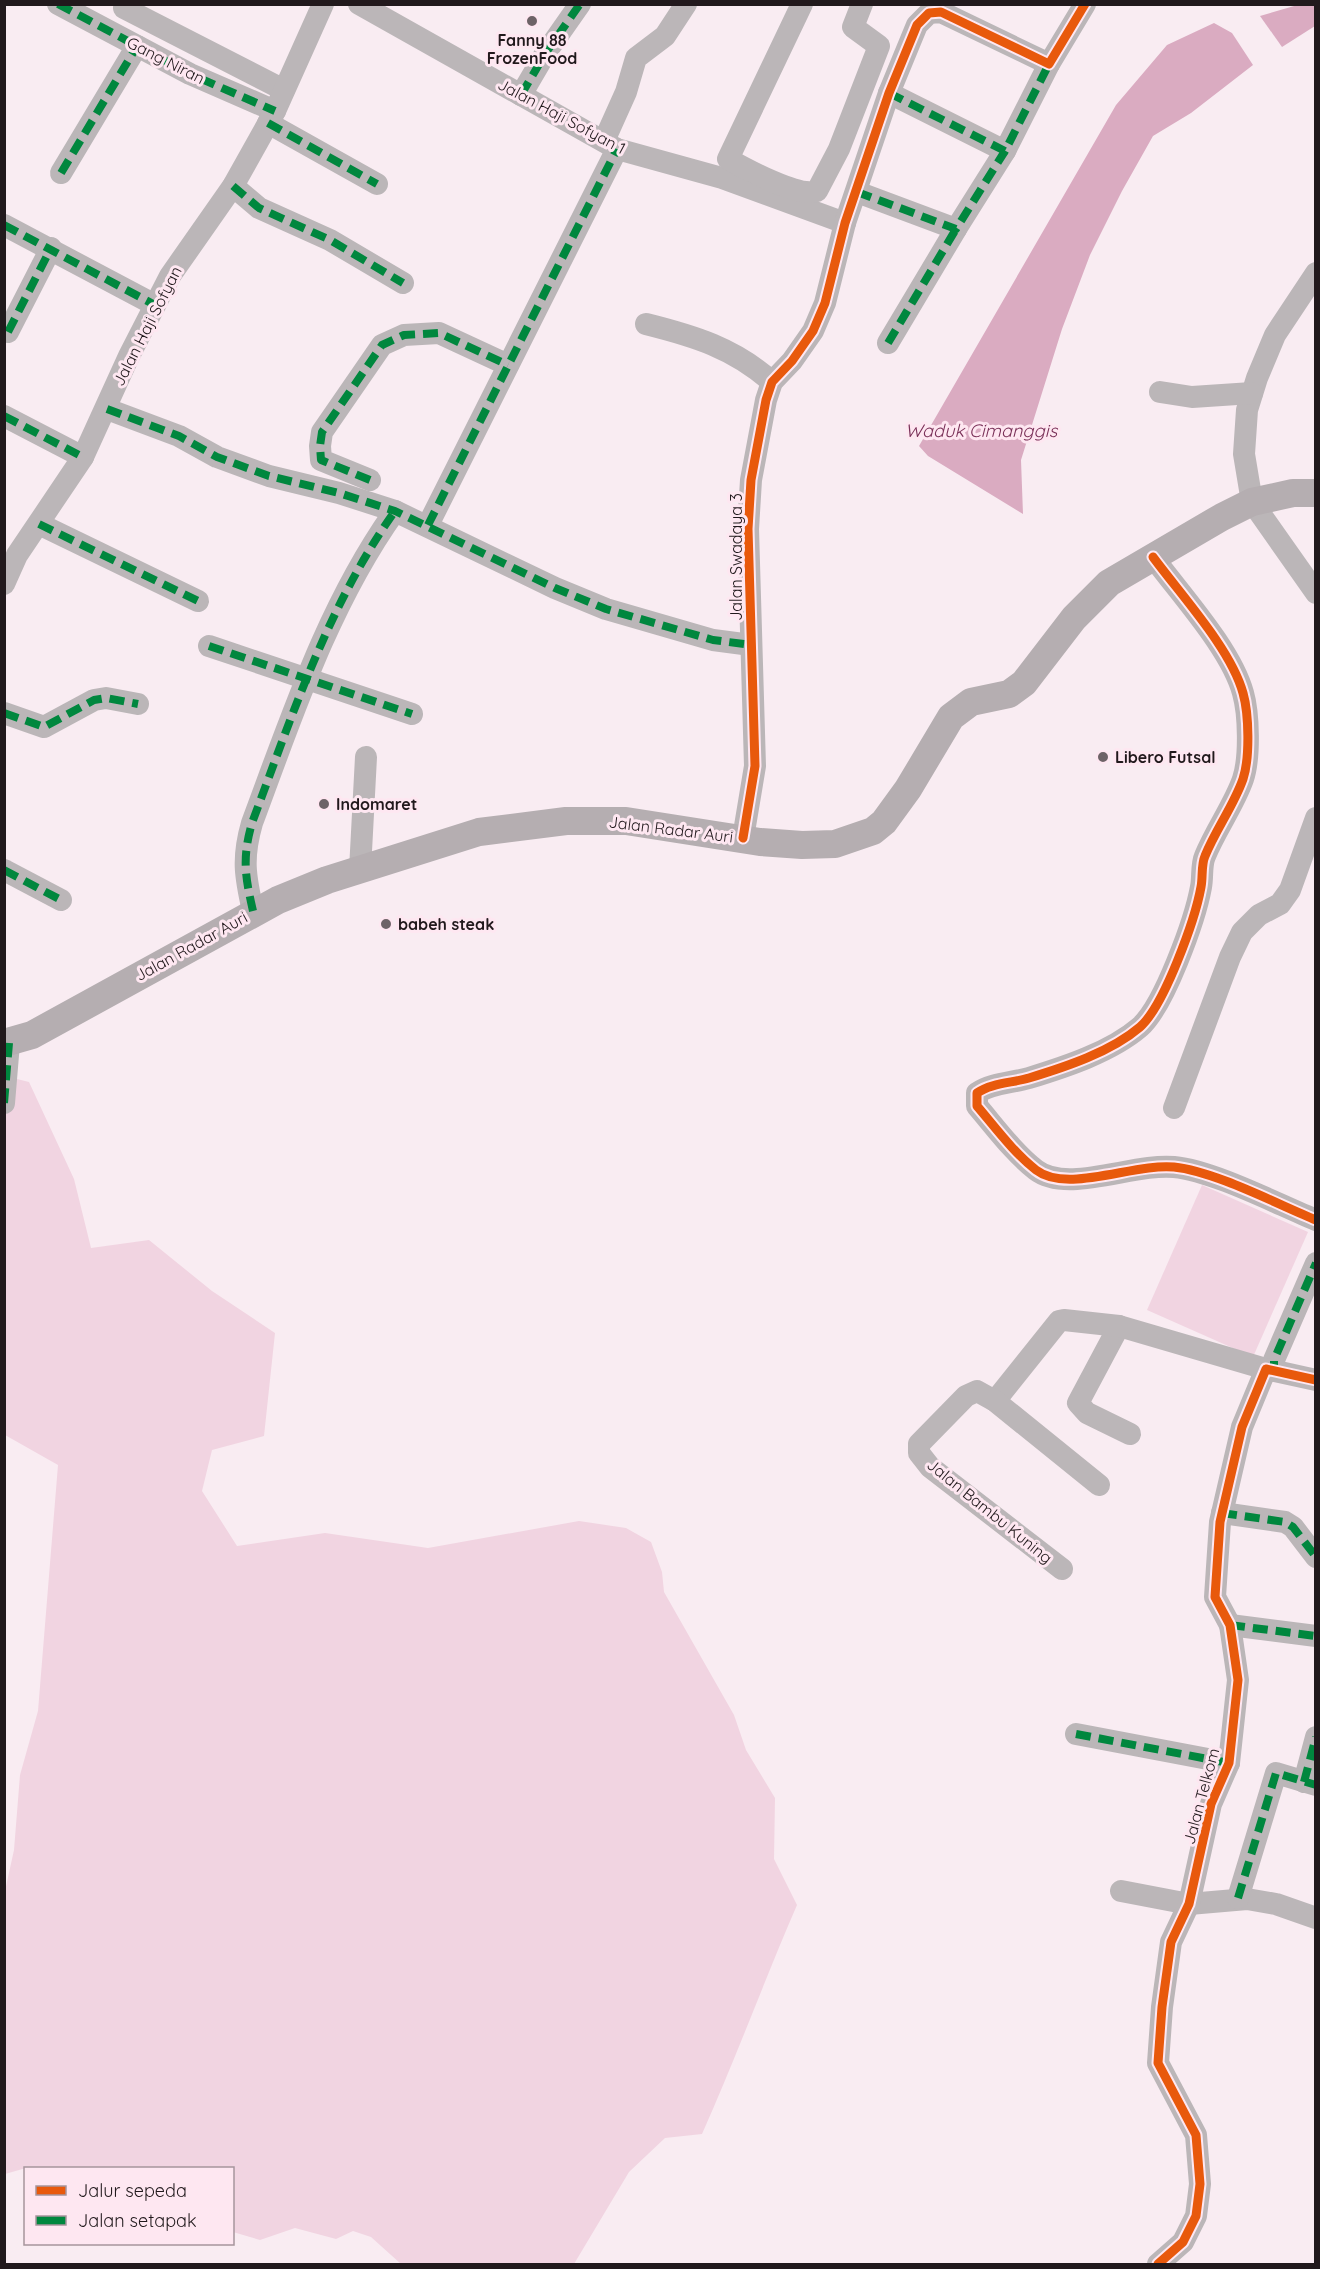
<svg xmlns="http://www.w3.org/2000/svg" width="1320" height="2269" font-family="Quicksand,sans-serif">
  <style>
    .green { fill: #f1d4e1 }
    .water { fill: #daabc1 }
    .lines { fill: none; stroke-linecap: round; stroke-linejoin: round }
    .minor { stroke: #bbb6b8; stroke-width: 22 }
    .major { stroke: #b5aeb1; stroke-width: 28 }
    .quiet { stroke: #00873e; stroke-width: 8; stroke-dasharray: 15 8; stroke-linecap: butt }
    .cycleway-casing { stroke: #fee7f1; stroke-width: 13 }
    .cycleway { stroke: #e8590c; stroke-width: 9 }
    .poi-dot { fill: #6d6367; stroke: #fee7f1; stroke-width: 2 }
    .labels { text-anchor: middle; stroke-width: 6; stroke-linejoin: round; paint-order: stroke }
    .poi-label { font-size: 16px; font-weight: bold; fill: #21191c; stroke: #fee7f1; text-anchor: start }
    .street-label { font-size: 16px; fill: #21191c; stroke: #fee7f1 }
    .water-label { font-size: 18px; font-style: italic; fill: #792f57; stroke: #fee7f1 }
  </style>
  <rect width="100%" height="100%" fill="#f9ecf2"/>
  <!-- green -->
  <g class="green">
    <path d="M 5,1076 L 29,1082 L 74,1179 L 91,1248 L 149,1240 L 212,1291 L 275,1333 L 264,1436 L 212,1450 L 202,1491 L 237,1546 L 325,1533 L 428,1548 L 579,1521 L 626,1528 L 651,1542 L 662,1572 L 664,1592 L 734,1715 L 746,1750 L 775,1798 L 774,1859 L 797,1905 C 764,1981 736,2058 702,2134 L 665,2138 L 629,2172 L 574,2264 L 401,2264 L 371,2237 L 353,2231 L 336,2239 L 295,2228 L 260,2240 L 233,2232 L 232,2168 L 26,2168 L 5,2174 L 5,1891 L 14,1850 L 20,1775 L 38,1711 L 58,1465 L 5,1435 Z"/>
    <path d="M 1202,1185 L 1308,1232 L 1253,1357 L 1147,1310 Z"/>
  </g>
  <!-- water -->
  <g class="water">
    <path d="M 1301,4 L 1315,5 L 1315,26 L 1282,47 L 1260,16 Z"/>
    <path d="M 1214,23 L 1232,33 L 1253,65 L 1191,113 L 1153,136 L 1122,191 L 1090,255 L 1062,329 L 1021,460 L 1023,514 L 928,456 L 919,446 L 1116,105 L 1167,45 Z"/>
  </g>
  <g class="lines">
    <!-- minor -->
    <g class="minor">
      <path d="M 58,4 L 190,74 L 275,111"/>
      <path d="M 125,4 L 124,8 L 284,90"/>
      <path d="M 359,4 L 617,149 L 722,178 L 845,223"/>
      <path d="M 802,4 L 728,159 C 746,169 799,198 817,191 L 839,149 L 879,46 L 853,27 L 862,4"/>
      <path d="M 889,93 L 1005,151 L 1049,64"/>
      <path d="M 521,95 L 545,54 L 580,4"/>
      <path d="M 268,123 L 377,184"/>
      <path d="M 604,141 L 626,92 L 636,58 L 665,36 L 686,4"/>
      <path d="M 61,173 L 137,46"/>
      <path d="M 233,186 L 259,208 L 330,240 L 403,283"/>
      <path d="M 857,192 L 956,229 L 1005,151"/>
      <path d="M 4,225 L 155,305"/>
      <path d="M 1316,273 L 1275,335 L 1257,378 L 1247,410 L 1244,454 L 1252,502 L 1316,593"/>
      <path d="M 646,324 C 694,336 734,348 772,382"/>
      <path d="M 8,332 L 51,248"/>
      <path d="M 888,343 L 956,229"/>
      <path d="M 1160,392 L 1192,397 L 1252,393"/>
      <path d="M 107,409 L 179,436 L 217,457 L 269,476 L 339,493 L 395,511 L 555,588 L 606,609 L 713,640 L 751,645"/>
      <path d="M 4,416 L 83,457"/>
      <path d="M 370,480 L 321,460 L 320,446 L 322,432 L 382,345 L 404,335 L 439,333 L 508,365"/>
      <path d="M 39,524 L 198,601"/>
      <path d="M 428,525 L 617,149"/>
      <path d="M 1153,557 C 1181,595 1231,649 1243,693 C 1249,714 1250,758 1243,779 C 1234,805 1216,829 1205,856 C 1201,865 1203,877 1201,887 C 1195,920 1164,1006 1140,1027 C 1111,1052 1065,1067 1029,1078 C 1012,1083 991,1083 977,1093 L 977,1106 C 995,1127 1014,1153 1036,1170 C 1067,1194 1134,1163 1174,1167 C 1214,1171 1277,1204 1316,1220"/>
      <path d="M 4,584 L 17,555 L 83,457 L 129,356 L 170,276 L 233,186 L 275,111 L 323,4"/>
      <path d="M 209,646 L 412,714"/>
      <path d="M 4,713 L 44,727 L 94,700 L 106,698 L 138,704"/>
      <path d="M 743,838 L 755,766 L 748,529 L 751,480 L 766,400 L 772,382 L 792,361 L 813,331 L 825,303 L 845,223 L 889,93 L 917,25 L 929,13 L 941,12 L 1049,64 L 1085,4"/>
      <path d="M 4,870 L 61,900"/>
      <path d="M 360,870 L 366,757"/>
      <path d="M 253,911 C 245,876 242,858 252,823 C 292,716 328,605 395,511"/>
      <path d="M 4,1103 L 9,1043"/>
      <path d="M 1174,1108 L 1230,957 L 1242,932 L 1259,915 L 1280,904 L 1290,890 L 1316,818"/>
      <path d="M 1119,1326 L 1078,1403 L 1087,1413 L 1130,1434"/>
      <path d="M 1274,1370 L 1274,1360 L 1316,1263"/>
      <path d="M 995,1401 L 1059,1321 L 1064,1320 L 1119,1326 L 1266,1369"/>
      <path d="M 1222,1513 L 1285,1522 L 1293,1527 L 1316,1557"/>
      <path d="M 1062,1569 L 930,1467 L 919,1453 L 919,1444 L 966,1396 L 977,1391 L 995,1401 L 1099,1485"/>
      <path d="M 1230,1625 L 1316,1636"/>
      <path d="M 1076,1734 L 1229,1763"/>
      <path d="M 1304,1782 L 1316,1737"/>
      <path d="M 1121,1891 L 1189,1904 L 1247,1899 L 1276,1904 L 1316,1918"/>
      <path d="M 1238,1898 L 1276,1773 L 1316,1785"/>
      <path d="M 1158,2264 L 1183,2242 L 1196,2216 L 1200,2184 L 1196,2135 L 1158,2063 L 1162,2007 L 1171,1942 L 1189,1904 L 1211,1804 L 1229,1763 L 1238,1680 L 1230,1625 L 1215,1597 L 1220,1522 L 1242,1427 L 1266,1369 L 1316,1380"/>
    </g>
    <!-- major -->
    <path class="major" d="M 4,1043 L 32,1035 L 278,900 L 327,880 L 479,832 L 566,821 L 626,821 L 760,842 L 802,845 L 835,844 L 873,831 L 884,822 L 908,789 L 951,717 L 971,702 L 1009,694 L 1024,683 L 1074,618 L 1109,583 L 1222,517 L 1252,502 L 1293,493 L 1316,493"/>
    <!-- quiet -->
    <g class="quiet">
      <path d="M 58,4 L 190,74 L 275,111"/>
      <path d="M 889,93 L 1005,151 L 1049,64"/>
      <path d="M 521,95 L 545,54 L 580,4"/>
      <path d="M 268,123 L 377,184"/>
      <path d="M 61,173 L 137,46"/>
      <path d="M 233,186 L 259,208 L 330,240 L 403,283"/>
      <path d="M 857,192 L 956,229 L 1005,151"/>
      <path d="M 4,225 L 155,305"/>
      <path d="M 8,332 L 51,248"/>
      <path d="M 888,343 L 956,229"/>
      <path d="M 107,409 L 179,436 L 217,457 L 269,476 L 339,493 L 395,511 L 555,588 L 606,609 L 713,640 L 751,645"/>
      <path d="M 4,416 L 83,457"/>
      <path d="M 370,480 L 321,460 L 320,446 L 322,432 L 382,345 L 404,335 L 439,333 L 508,365"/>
      <path d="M 39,524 L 198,601"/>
      <path d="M 428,525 L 617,149"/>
      <path d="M 209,646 L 412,714"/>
      <path d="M 4,713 L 44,727 L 94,700 L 106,698 L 138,704"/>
      <path d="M 4,870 L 61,900"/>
      <path d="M 253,911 C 245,876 242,858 252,823 C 292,716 328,605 395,511"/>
      <path d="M 4,1103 L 9,1043"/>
      <path d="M 1268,1369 L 1274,1370 L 1274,1360 L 1316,1263"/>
      <path d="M 1222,1513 L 1285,1522 L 1293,1527 L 1316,1557"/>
      <path d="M 1230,1625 L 1316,1636"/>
      <path d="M 1076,1734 L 1229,1763"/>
      <path d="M 1304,1782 L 1316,1737"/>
      <path d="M 1238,1898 L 1276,1773 L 1316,1785"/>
    </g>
    <defs>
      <g id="cycleway">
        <path d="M 1153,557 C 1181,595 1231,649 1243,693 C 1249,714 1250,758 1243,779 C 1234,805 1216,829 1205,856 C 1201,865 1203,877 1201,887 C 1195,920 1164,1006 1140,1027 C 1111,1052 1065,1067 1029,1078 C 1012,1083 991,1083 977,1093 L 977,1106 C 995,1127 1014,1153 1036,1170 C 1067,1194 1134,1163 1174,1167 C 1214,1171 1277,1204 1316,1220"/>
        <path d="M 743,838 L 755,766 L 748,529 L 751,480 L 766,400 L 772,382 L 792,361 L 813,331 L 825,303 L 845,223 L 889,93 L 917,25 L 929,13 L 941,12 L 1049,64 L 1085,4"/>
        <path d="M 1158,2264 L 1183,2242 L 1196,2216 L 1200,2184 L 1196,2135 L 1158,2063 L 1162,2007 L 1171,1942 L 1189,1904 L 1211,1804 L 1229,1763 L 1238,1680 L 1230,1625 L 1215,1597 L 1220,1522 L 1242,1427 L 1266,1369 L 1316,1380"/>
      </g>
    </defs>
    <!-- cycleway casing -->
    <use href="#cycleway" class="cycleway-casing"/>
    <!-- cycleway -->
    <use href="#cycleway" class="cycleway"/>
  </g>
  <!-- markers -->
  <g class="poi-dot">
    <circle cx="532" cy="21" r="6"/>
    <circle cx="1103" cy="757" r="6"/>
    <circle cx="324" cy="804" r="6"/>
    <circle cx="386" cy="924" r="6"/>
  </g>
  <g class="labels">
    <!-- poi labels -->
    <g class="poi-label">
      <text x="532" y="46" text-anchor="middle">Fanny 88<tspan x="532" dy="18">FrozenFood</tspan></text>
      <text x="1115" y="763">Libero Futsal</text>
      <text x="336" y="810">Indomaret</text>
      <text x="398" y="930">babeh steak</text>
    </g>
    <!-- street labels -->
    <g class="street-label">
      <text transform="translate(166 60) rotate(27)" y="6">Gang Niran</text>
      <text transform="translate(562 116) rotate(28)" y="6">Jalan Haji Sofyan 1</text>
      <text transform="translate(147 326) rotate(-63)" y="6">Jalan Haji Sofyan</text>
      <text transform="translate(736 557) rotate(-90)" y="6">Jalan Swadaya 3</text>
      <text transform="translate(671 829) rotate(7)" y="6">Jalan Radar Auri</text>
      <text transform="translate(191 946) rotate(-29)" y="6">Jalan Radar Auri</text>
      <text transform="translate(990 1511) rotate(39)" y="6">Jalan Bambu Kuning</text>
      <text transform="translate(1201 1796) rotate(-75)" y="6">Jalan Telkom</text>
    </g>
    <!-- water labels -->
    <g class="water-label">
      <text x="981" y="437">Waduk Cimanggis</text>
    </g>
  </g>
  <!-- border -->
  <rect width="1320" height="2269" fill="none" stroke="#21191c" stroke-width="12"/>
  <!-- legend -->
  <rect x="24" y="2167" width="210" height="78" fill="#fee7f1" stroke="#a6959c" stroke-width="1.5"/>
  <rect x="36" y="2186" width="30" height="9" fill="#e8590c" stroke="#a6959c" stroke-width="1.5"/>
  <text x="78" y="2197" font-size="18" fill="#21191c">Jalur sepeda</text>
  <rect x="36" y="2216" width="30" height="9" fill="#00873e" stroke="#a6959c" stroke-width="1.5"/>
  <text x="78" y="2227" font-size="18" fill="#21191c">Jalan setapak</text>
</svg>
